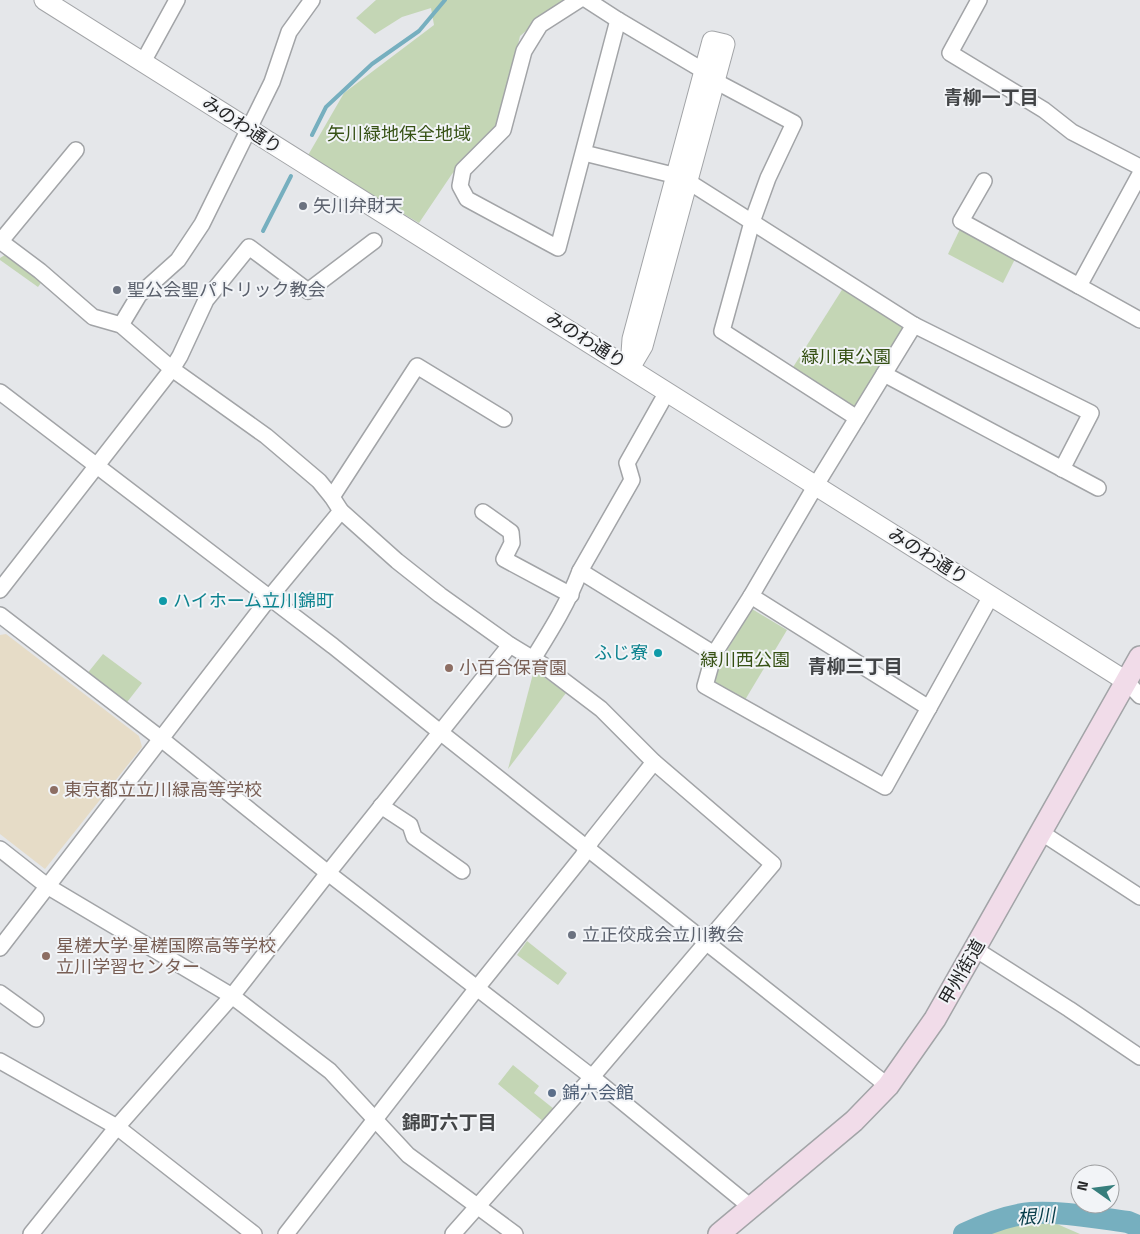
<svg xmlns="http://www.w3.org/2000/svg" width="1140" height="1234" font-family="'Titillium Web','Noto Sans JP',sans-serif">
  <style>
    .education { fill: #e6dcc7 }
    .green { fill: #c4d6b5 }
    .lines { fill: none; stroke-linecap: round; stroke-linejoin: round }
    .stream { stroke: #76afbf; stroke-width: 4 }
    .river { stroke: #76afbf; stroke-width: 22 }
    .minor-casing { stroke: #a2a4a7; stroke-width: 18 }
    .tertiary-casing { stroke: #a2a4a7; stroke-width: 21 }
    .secondary-casing { stroke: #a2a4a7; stroke-width: 24 }
    .minor { stroke: #fff; stroke-width: 15 }
    .tertiary { stroke: #fff; stroke-width: 19 }
    .secondary { stroke: #f1dce9; stroke-width: 21 }
    .worship-dot { fill: #6b7280; stroke: #f2f4f7; stroke-width: 2 }
    .culture-dot { fill: #0f9aa8; stroke: #f2f4f7; stroke-width: 2 }
    .education-dot { fill: #8d6e63; stroke: #f2f4f7; stroke-width: 2 }
    .service-dot { fill: #5c6f8a; stroke: #f2f4f7; stroke-width: 2 }
    .labels { text-anchor: middle; stroke-width: 4; stroke-linejoin: round; paint-order: stroke }
    .street-label { font-size: 18px; fill: #242526; stroke: #f2f4f7 }
    .park-label { font-size: 18px; fill: #365114; stroke: #f2f4f7 }
    .worship-label { font-size: 18px; fill: #5b616d; stroke: #f2f4f7; text-anchor: start }
    .culture-label { font-size: 18px; fill: #0d838f; stroke: #f2f4f7; text-anchor: start }
    .education-label { font-size: 18px; fill: #785e54; stroke: #f2f4f7; text-anchor: start }
    .service-label { font-size: 18px; fill: #4e5e75; stroke: #f2f4f7; text-anchor: start }
    .neighbourhood-label { font-size: 19px; font-weight: bold; fill: #434547; stroke: #f2f4f7 }
    .water-label { font-size: 19px; font-style: italic; fill: #073d49; stroke: #f2f4f7 }
  </style>
  <rect width="100%" height="100%" fill="#e5e7ea"/>
  <!-- education -->
  <path class="education" d="M 6,634 L 139,736 L 142,747 L 45,869 L 0,834 L 0,635 Z"/>
  <!-- green -->
  <g class="green">
    <path d="M 376,0 L 564,0 L 520,36 L 499,126 L 452,174 L 419,223 L 307,157 L 344,93 L 434,25 L 431,8 L 402,17 L 375,34 L 356,18 Z"/>
    <path d="M 961,227 L 1016,257 L 1003,283 L 948,254 Z"/>
    <path d="M 8,253 L 43,280 L 38,287 L 0,260 L 0,258 Z"/>
    <path d="M 845,285 L 911,327 L 855,415 L 790,372 Z"/>
    <path d="M 752,609 L 787,630 L 745,700 L 714,682 L 724,655 Z"/>
    <path d="M 103,654 L 142,683 L 124,706 L 86,675 Z"/>
    <path d="M 534,670 L 566,693 L 508,769 Z"/>
    <path d="M 527,941 L 567,973 L 558,985 L 517,955 Z"/>
    <path d="M 513,1065 L 539,1086 L 534,1093 L 554,1109 L 544,1122 L 498,1084 Z"/>
    <path d="M 1025,1221 L 1057,1224 L 1080,1234 L 980,1234 L 999,1227 Z"/>
  </g>
  <g class="lines">
    <!-- stream -->
    <g class="stream">
      <path d="M 312,135 L 326,107 L 372,64 L 419,31 L 445,0"/>
      <path d="M 263,231 L 291,176"/>
    </g>
    <!-- river -->
    <path class="river" d="M 964,1234 C 985,1224 1008,1215 1031,1213 C 1063,1211 1096,1218 1128,1222 L 1140,1227"/>
    <defs>
      <g id="minor">
        <path d="M 579,0 L 540,25 L 524,51 L 503,130 L 463,170 L 460,186 L 467,199 L 558,248 L 618,20"/>
        <path d="M 587,0 L 618,20 L 704,71"/>
        <path d="M 979,0 L 950,53 L 1044,110 L 1072,132 L 1140,167"/>
        <path d="M 143,62 L 177,0"/>
        <path d="M 715,81 L 794,123 L 768,178 L 752,222 L 722,331 L 857,418"/>
        <path d="M 584,153 L 677,176 L 689,182 L 914,325 L 1091,413 L 1062,469"/>
        <path d="M 984,181 L 961,221 L 1079,286 L 1140,174"/>
        <path d="M 0,241 L 40,271 L 93,317 L 121,325 L 172,369 L 266,436 L 319,481 L 332,497 L 341,511 L 397,561 L 440,595 L 510,645 L 543,665 L 601,709 L 654,762 L 773,864 L 592,1077 L 453,1234"/>
        <path d="M 0,242 L 76,150"/>
        <path d="M 1079,286 L 1140,320"/>
        <path d="M 121,325 L 139,295 L 178,260 L 202,224 L 272,82 L 289,32 L 312,0"/>
        <path d="M 914,325 L 816,485 L 751,596 L 714,654 L 705,686 L 885,787 L 991,596"/>
        <path d="M 884,374 L 1098,488"/>
        <path d="M 0,392 L 333,646 L 440,732 L 888,1086"/>
        <path d="M 332,497 L 417,366 L 504,419"/>
        <path d="M 483,512 L 511,532 L 512,543 L 504,559 L 571,595"/>
        <path d="M 580,571 L 632,480 L 627,463 L 667,392"/>
        <path d="M 0,590 L 172,369 L 180,356 L 206,300 L 249,247 L 308,291 L 374,241"/>
        <path d="M 751,596 L 929,708"/>
        <path d="M 0,615 L 160,738 L 328,873 L 592,1077 L 752,1208"/>
        <path d="M 533,659 C 551,630 568,603 580,571 L 714,654"/>
        <path d="M 1126,681 L 1140,696"/>
        <path d="M 381,806 L 410,825 L 414,837 L 462,871"/>
        <path d="M 1042,833 L 1140,897"/>
        <path d="M 0,849 L 47,886 L 232,996 L 330,1071 L 408,1155 L 515,1234"/>
        <path d="M 0,948 L 270,597 L 341,511"/>
        <path d="M 975,949 L 1069,1009 L 1140,1057"/>
        <path d="M 0,993 L 36,1019"/>
        <path d="M 0,1061 L 117,1127 L 254,1234"/>
        <path d="M 31,1234 L 117,1127 L 232,996 L 328,873 L 510,645"/>
        <path d="M 286,1234 L 477,988 L 582,857 L 592,840 L 654,762"/>
      </g>
      <g id="tertiary">
        <path d="M 44,0 L 1126,681"/>
        <path d="M 712,41 L 725,44 L 715,81 L 643,346 L 630,368 L 632,339 Z"/>
      </g>
      <path id="secondary" d="M 719,1234 L 854,1121 L 888,1086 L 935,1019 L 1140,657"/>
    </defs>
    <!-- minor casing -->
    <use href="#minor" class="minor-casing"/>
    <!-- tertiary casing -->
    <use href="#tertiary" class="tertiary-casing"/>
    <!-- secondary casing -->
    <use href="#secondary" class="secondary-casing"/>
    <!-- minor -->
    <use href="#minor" class="minor"/>
    <!-- tertiary -->
    <use href="#tertiary" class="tertiary"/>
    <!-- secondary -->
    <use href="#secondary" class="secondary"/>
  </g>
  <!-- markers -->
  <g class="worship-dot">
    <circle cx="303" cy="206" r="5"/>
    <circle cx="117" cy="290" r="5"/>
    <circle cx="572" cy="935" r="5"/>
  </g>
  <g class="culture-dot">
    <circle cx="163" cy="601" r="5"/>
    <circle cx="658" cy="653" r="5"/>
  </g>
  <g class="education-dot">
    <circle cx="449" cy="668" r="5"/>
    <circle cx="54" cy="790" r="5"/>
    <circle cx="46" cy="956" r="5"/>
  </g>
  <circle class="service-dot" cx="552" cy="1093" r="5"/>
  <g class="labels">
    <!-- street labels -->
    <g class="street-label">
      <text transform="translate(242 125) rotate(33)" y="6">みのわ通り</text>
      <text transform="translate(586 340) rotate(32)" y="6">みのわ通り</text>
      <text transform="translate(928 556) rotate(32)" y="6">みのわ通り</text>
      <text transform="translate(962 972) rotate(-60)" y="6">甲州街道</text>
    </g>
    <!-- park labels -->
    <g class="park-label">
      <text x="399" y="140">矢川緑地保全地域</text>
      <text x="846" y="363">緑川東公園</text>
      <text x="745" y="666">緑川西公園</text>
    </g>
    <!-- worship labels -->
    <g class="worship-label">
      <text x="313" y="212">矢川弁財天</text>
      <text x="127" y="296">聖公会聖パトリック教会</text>
      <text x="582" y="941">立正佼成会立川教会</text>
    </g>
    <!-- culture labels -->
    <g class="culture-label">
      <text x="173" y="607">ハイホーム立川錦町</text>
      <text x="648" y="659" text-anchor="end">ふじ寮</text>
    </g>
    <!-- education labels -->
    <g class="education-label">
      <text x="459" y="674">小百合保育園</text>
      <text x="64" y="796">東京都立立川緑高等学校</text>
      <text x="56" y="952">星槎大学 星槎国際高等学校<tspan x="56" dy="21">立川学習センター</tspan></text>
    </g>
    <!-- service labels -->
    <g class="service-label">
      <text x="562" y="1099">錦六会館</text>
    </g>
    <!-- neighbourhood labels -->
    <g class="neighbourhood-label">
      <text x="991" y="104">青柳一丁目</text>
      <text x="855" y="673">青柳三丁目</text>
      <text x="449" y="1129">錦町六丁目</text>
    </g>
    <!-- water labels -->
    <g class="water-label">
      <text transform="translate(1036 1216) rotate(-4)" y="7">根川</text>
    </g>
  </g>
  <!-- north arrow -->
  <g transform="translate(1095 1189) rotate(284)"><circle r="24" fill="#f2f4f7" stroke="#a0a1a3"/>
  <path d="M0-4L9 19L0 12L-9 19Z" fill="#367e7c"/>
  <text y="-8" font-size="14" font-weight="bold" text-anchor="middle" fill="#242526">N</text>
  </g>
</svg>
